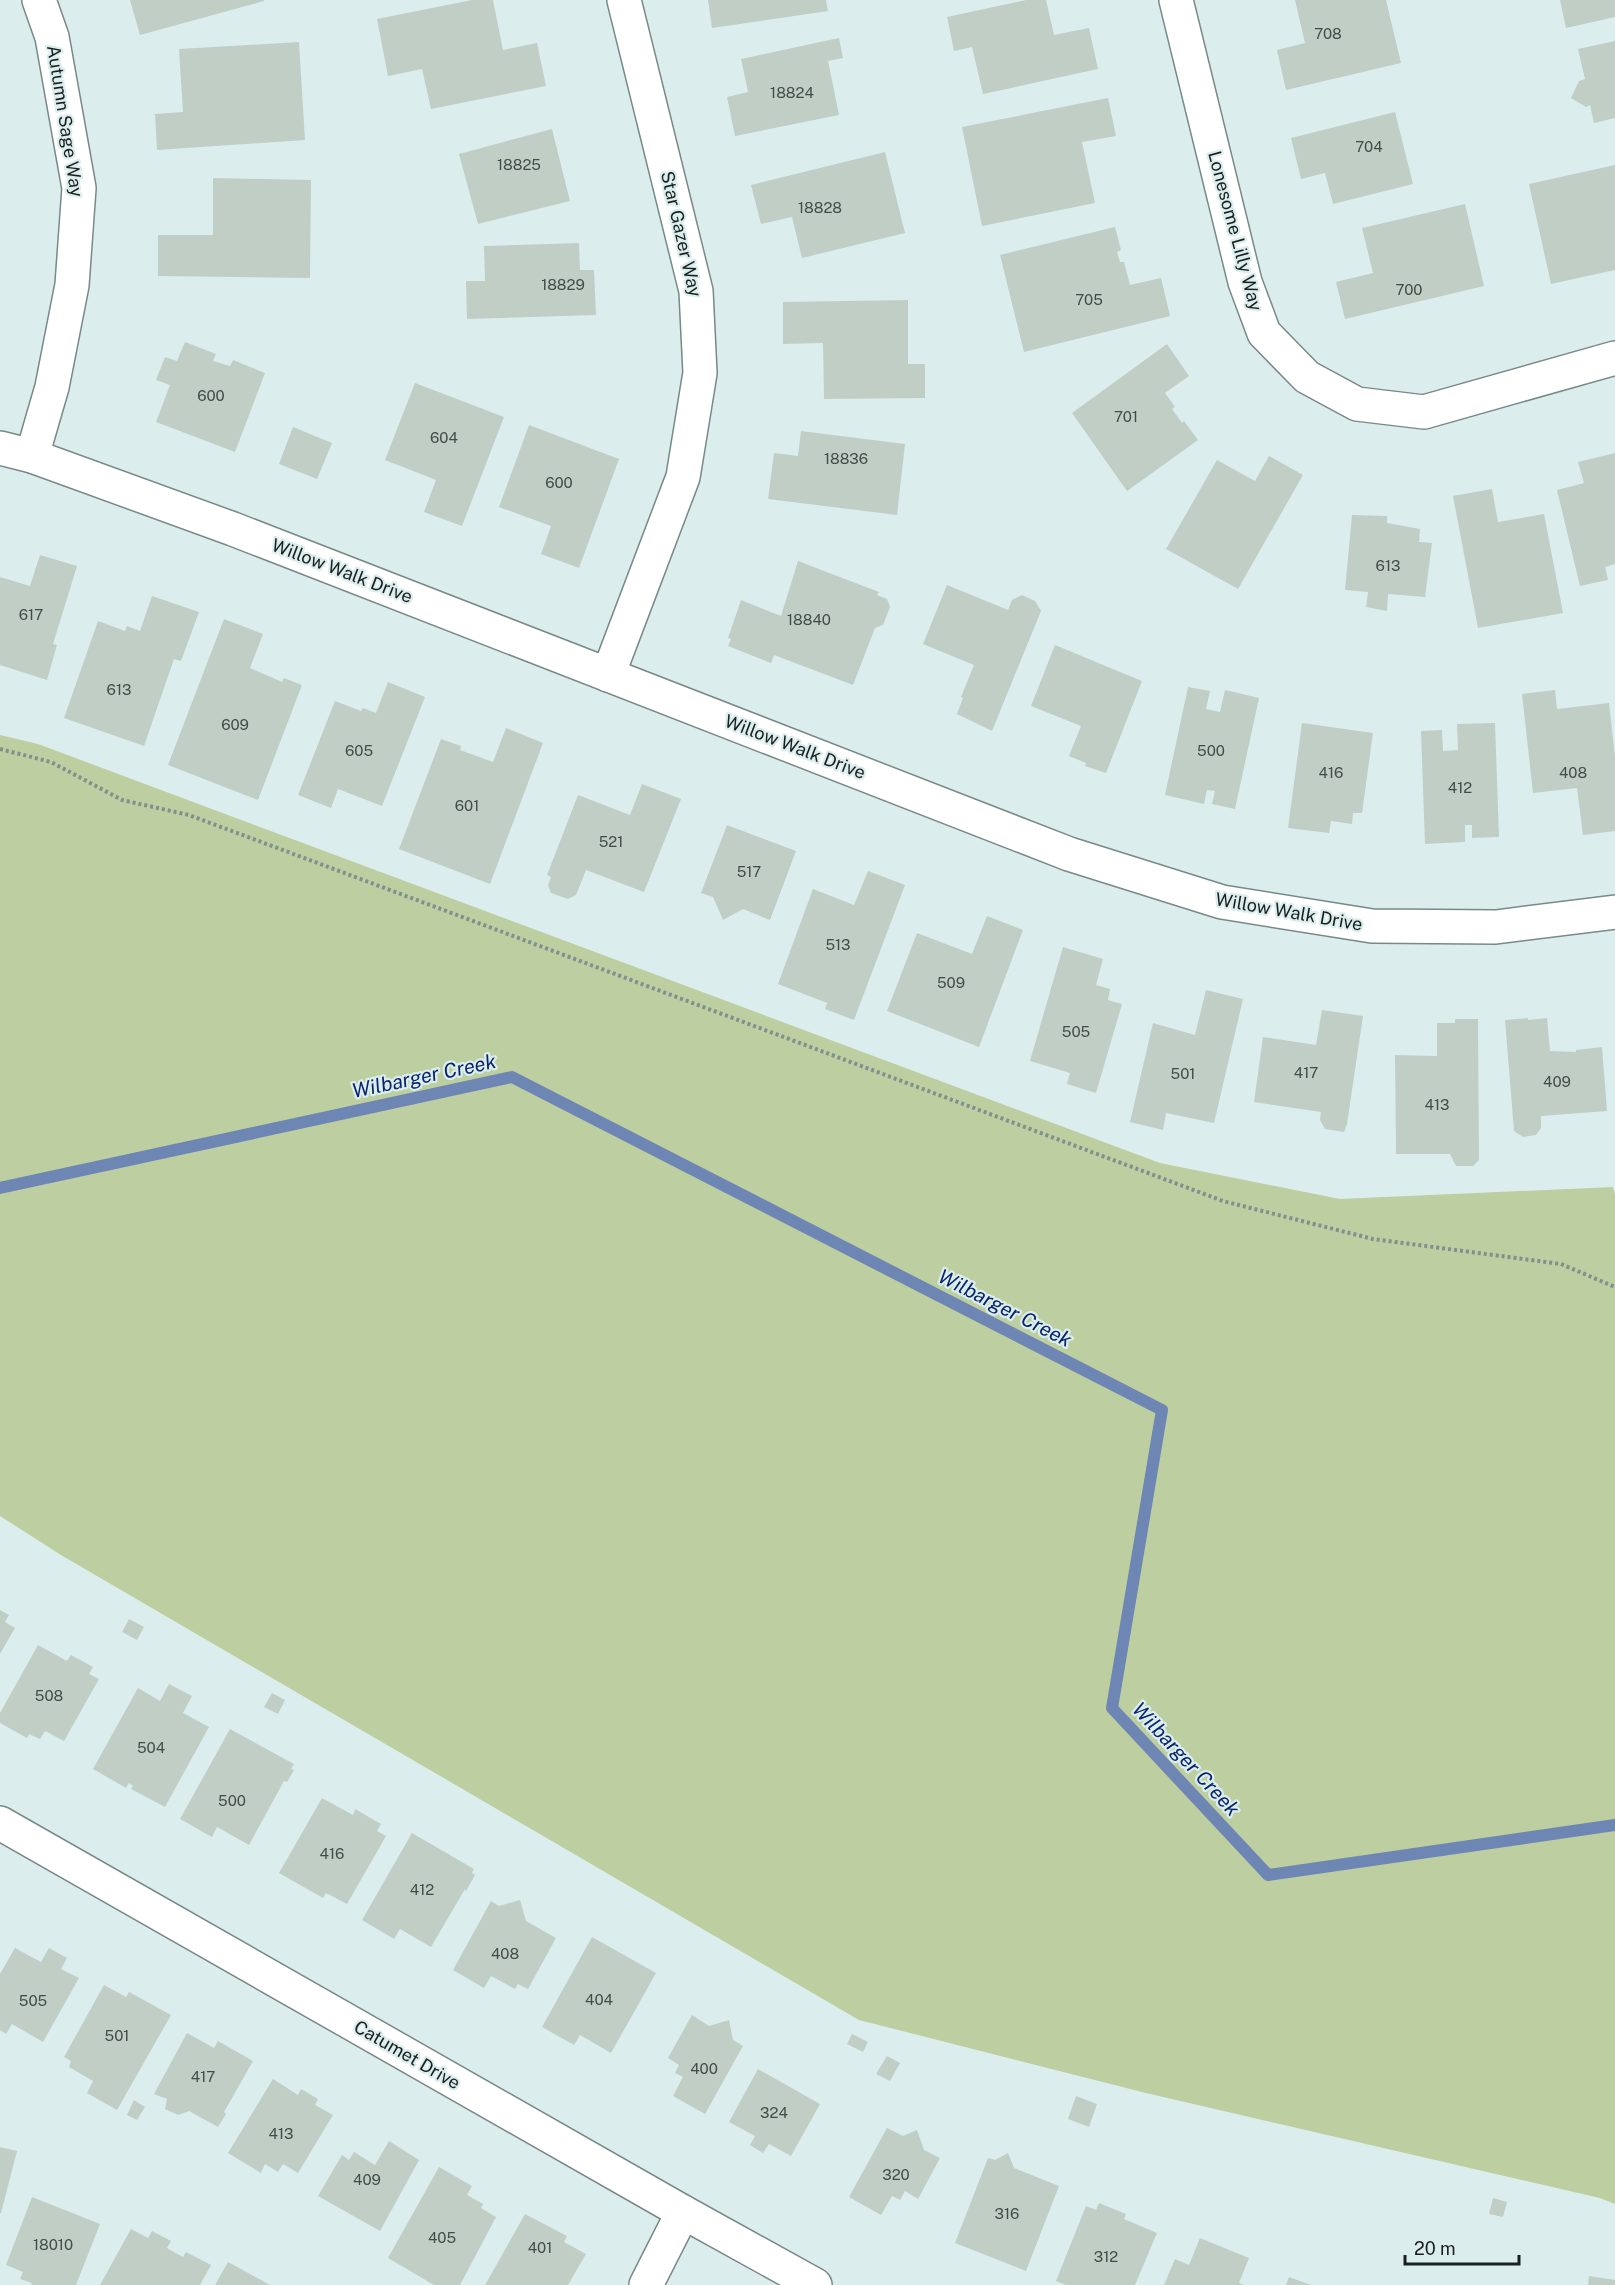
<svg xmlns="http://www.w3.org/2000/svg" width="1615" height="2285" font-family="'Public Sans',sans-serif">
  <style>
    .green { fill: #bdcea1 }
    .lines { fill: none; stroke-linecap: round; stroke-linejoin: round }
    .stream { stroke: #6e86b4; stroke-width: 12 }
    .building { fill: #c0cec5 }
    .minor-casing { stroke: #788988; stroke-width: 36 }
    .path { stroke: #818f8e; stroke-width: 4; stroke-dasharray: 3 3; stroke-linecap: butt }
    .minor { stroke: #fff; stroke-width: 33 }
    .labels { text-anchor: middle; stroke-width: 4.5; stroke-linejoin: round; paint-order: stroke }
    .number-label { font-size: 15px; fill: #434b48 }
    .street-label { font-size: 18px; fill: #191f1f; stroke: #dbeeed }
    .water-label { font-size: 20px; font-style: italic; fill: #09246d; stroke: #dbeeed }
  </style>
  <rect width="100%" height="100%" fill="#dbeeed"/>
  <!-- green -->
  <path class="green" d="M 0,735 L 38,744 L 1160,1163 L 1340,1199 L 1613,1187 L 1615,1195 L 1615,2204 L 1600,2198 L 1146,2093 L 859,2020 L 61,1555 L 0,1516 Z"/>
  <g class="lines">
    <!-- stream -->
    <path class="stream" d="M 0,1188 L 512,1077 L 1162,1410 L 1112,1708 L 1268,1875 L 1615,1825"/>
  </g>
  <!-- building -->
  <g class="building">
    <path d="M 130,0 L 264,0 L 264,1 L 140,35 Z"/>
    <path d="M 472,0 L 493,0 L 503,50 L 537,43 L 546,86 L 431,109 L 422,69 L 388,76 L 377,19 Z"/>
    <path d="M 708,0 L 826,0 L 828,11 L 712,28 Z"/>
    <path d="M 1026,0 L 1046,0 L 1054,35 L 1089,28 L 1098,69 L 983,94 L 972,47 L 954,51 L 947,17 Z"/>
    <path d="M 1295,0 L 1386,0 L 1401,63 L 1286,90 L 1277,50 L 1305,43 Z"/>
    <path d="M 1560,0 L 1615,0 L 1615,17 L 1566,28 Z"/>
    <path d="M 839,38 L 843,58 L 828,61 L 839,115 L 735,136 L 727,97 L 748,92 L 741,59 Z"/>
    <path d="M 1615,41 L 1615,118 L 1594,123 L 1590,105 L 1586,107 L 1571,98 L 1579,81 L 1585,79 L 1578,49 Z"/>
    <path d="M 299,42 L 305,140 L 157,150 L 155,114 L 183,112 L 179,49 Z"/>
    <path d="M 1108,98 L 1116,136 L 1082,142 L 1095,203 L 982,226 L 962,127 Z"/>
    <path d="M 1395,112 L 1413,184 L 1333,204 L 1325,173 L 1301,179 L 1291,138 Z"/>
    <path d="M 552,129 L 570,201 L 478,224 L 459,154 Z"/>
    <path d="M 885,152 L 905,233 L 802,258 L 792,217 L 761,224 L 751,185 Z"/>
    <path d="M 1615,165 L 1615,270 L 1551,284 L 1529,184 Z"/>
    <path d="M 213,178 L 311,180 L 310,278 L 158,276 L 158,235 L 213,235 Z"/>
    <path d="M 1465,204 L 1484,286 L 1345,319 L 1336,282 L 1373,273 L 1362,228 Z"/>
    <path d="M 1115,227 L 1121,250 L 1117,252 L 1120,262 L 1124,262 L 1130,285 L 1161,278 L 1170,316 L 1024,352 L 1000,255 Z"/>
    <path d="M 579,243 L 580,270 L 594,270 L 596,315 L 467,319 L 466,281 L 485,281 L 484,246 Z"/>
    <path d="M 908,300 L 908,364 L 925,364 L 925,398 L 824,399 L 823,343 L 783,344 L 783,302 Z"/>
    <path d="M 185,342 L 216,354 L 213,361 L 230,366 L 233,360 L 265,373 L 235,452 L 156,422 L 170,385 L 156,380 L 165,357 L 177,361 Z"/>
    <path d="M 1167,344 L 1189,376 L 1165,393 L 1175,407 L 1172,409 L 1182,423 L 1184,421 L 1198,440 L 1127,491 L 1072,413 Z"/>
    <path d="M 415,383 L 504,417 L 462,526 L 424,512 L 436,480 L 385,460 Z"/>
    <path d="M 529,425 L 619,459 L 579,568 L 541,554 L 551,526 L 499,507 Z"/>
    <path d="M 293,427 L 332,443 L 317,479 L 279,464 Z"/>
    <path d="M 801,431 L 905,444 L 897,515 L 768,499 L 774,453 L 798,456 Z"/>
    <path d="M 1615,453 L 1615,564 L 1605,567 L 1608,580 L 1580,586 L 1557,490 L 1584,483 L 1578,462 Z"/>
    <path d="M 1269,456 L 1303,475 L 1238,589 L 1166,549 L 1217,460 L 1255,481 Z"/>
    <path d="M 1492,489 L 1498,522 L 1544,514 L 1563,613 L 1478,628 L 1453,496 Z"/>
    <path d="M 1352,515 L 1387,516 L 1387,523 L 1420,529 L 1419,542 L 1432,543 L 1425,597 L 1388,594 L 1387,611 L 1366,607 L 1368,592 L 1345,590 Z"/>
    <path d="M 40,555 L 77,566 L 53,644 L 57,645 L 47,680 L 0,665 L 0,577 L 30,586 Z"/>
    <path d="M 798,561 L 879,592 L 877,595 L 887,599 L 890,607 L 883,625 L 875,628 L 853,685 L 774,655 L 771,663 L 728,646 L 731,639 L 728,638 L 741,600 L 781,616 Z"/>
    <path d="M 947,585 L 1008,610 L 1012,600 L 1022,595 L 1035,601 L 1041,611 L 992,731 L 957,714 L 963,698 L 961,697 L 974,665 L 923,644 Z"/>
    <path d="M 152,596 L 199,612 L 181,661 L 174,659 L 144,746 L 64,718 L 98,621 L 125,631 L 127,626 L 140,631 Z"/>
    <path d="M 224,619 L 263,634 L 250,668 L 282,682 L 284,678 L 302,685 L 258,800 L 168,765 Z"/>
    <path d="M 1055,645 L 1142,681 L 1106,773 L 1085,766 L 1086,763 L 1069,756 L 1081,726 L 1031,706 Z"/>
    <path d="M 388,682 L 425,697 L 382,806 L 338,789 L 331,808 L 298,795 L 335,701 L 361,711 L 363,708 L 376,713 Z"/>
    <path d="M 1188,687 L 1210,691 L 1206,709 L 1220,712 L 1225,690 L 1259,698 L 1235,809 L 1212,804 L 1215,791 L 1207,790 L 1204,804 L 1165,795 Z"/>
    <path d="M 1555,690 L 1557,709 L 1609,703 L 1615,757 L 1615,831 L 1583,835 L 1577,788 L 1533,793 L 1522,694 Z"/>
    <path d="M 1302,723 L 1373,733 L 1362,813 L 1353,813 L 1352,824 L 1331,821 L 1329,833 L 1288,828 Z"/>
    <path d="M 1495,723 L 1499,837 L 1472,838 L 1472,825 L 1465,825 L 1465,842 L 1425,844 L 1421,731 L 1442,730 L 1443,751 L 1458,750 L 1457,724 Z"/>
    <path d="M 506,728 L 543,743 L 490,884 L 399,849 L 441,739 L 461,746 L 460,750 L 493,762 Z"/>
    <path d="M 642,784 L 681,799 L 644,892 L 586,870 L 576,895 L 568,899 L 551,893 L 548,885 L 551,877 L 547,875 L 578,795 L 630,815 Z"/>
    <path d="M 727,825 L 796,851 L 770,920 L 743,909 L 723,920 L 713,897 L 701,893 Z"/>
    <path d="M 868,871 L 905,885 L 854,1020 L 825,1009 L 827,1003 L 778,984 L 813,889 L 854,905 Z"/>
    <path d="M 987,916 L 1023,930 L 979,1047 L 887,1011 L 917,933 L 972,954 Z"/>
    <path d="M 1063,947 L 1103,959 L 1096,985 L 1110,989 L 1108,1000 L 1122,1004 L 1096,1093 L 1067,1084 L 1070,1073 L 1030,1061 Z"/>
    <path d="M 1206,990 L 1243,999 L 1214,1123 L 1166,1113 L 1163,1130 L 1130,1122 L 1153,1023 L 1195,1035 Z"/>
    <path d="M 1322,1010 L 1363,1016 L 1347,1124 L 1344,1132 L 1325,1129 L 1320,1120 L 1321,1112 L 1254,1102 L 1263,1037 L 1316,1045 Z"/>
    <path d="M 1528,1018 L 1528,1020 L 1547,1018 L 1550,1051 L 1576,1052 L 1576,1050 L 1602,1047 L 1607,1111 L 1541,1116 L 1541,1128 L 1536,1135 L 1523,1137 L 1514,1131 L 1505,1020 Z"/>
    <path d="M 1455,1019 L 1478,1019 L 1479,1160 L 1473,1166 L 1456,1166 L 1450,1154 L 1396,1154 L 1395,1055 L 1437,1056 L 1437,1023 L 1455,1023 Z"/>
    <path d="M 0,1610 L 9,1615 L 5,1622 L 15,1628 L 0,1654 Z"/>
    <path d="M 129,1619 L 144,1627 L 137,1640 L 122,1632 Z"/>
    <path d="M 38,1645 L 67,1661 L 71,1655 L 93,1667 L 89,1674 L 99,1679 L 64,1741 L 45,1731 L 40,1739 L 29,1734 L 27,1738 L 0,1723 L 0,1713 Z"/>
    <path d="M 169,1684 L 192,1696 L 183,1713 L 209,1727 L 165,1807 L 131,1789 L 133,1786 L 129,1783 L 126,1788 L 93,1769 L 138,1688 L 160,1701 Z"/>
    <path d="M 272,1693 L 285,1700 L 278,1714 L 264,1707 Z"/>
    <path d="M 230,1729 L 294,1764 L 291,1769 L 294,1770 L 287,1782 L 284,1781 L 249,1845 L 217,1827 L 212,1837 L 180,1819 Z"/>
    <path d="M 322,1798 L 353,1815 L 355,1809 L 381,1824 L 377,1831 L 386,1836 L 347,1904 L 326,1893 L 323,1898 L 279,1873 Z"/>
    <path d="M 412,1833 L 474,1869 L 472,1873 L 475,1875 L 466,1891 L 465,1889 L 431,1947 L 400,1929 L 394,1939 L 362,1920 Z"/>
    <path d="M 520,1900 L 526,1921 L 556,1938 L 528,1989 L 518,1984 L 515,1989 L 491,1976 L 484,1988 L 453,1970 L 491,1901 L 499,1906 Z"/>
    <path d="M 592,1937 L 656,1973 L 611,2053 L 580,2035 L 574,2045 L 542,2027 Z"/>
    <path d="M 15,1948 L 41,1962 L 49,1948 L 67,1958 L 61,1969 L 79,1978 L 43,2042 L 12,2024 L 6,2034 L 0,2030 L 0,1974 Z"/>
    <path d="M 104,1985 L 126,1997 L 129,1992 L 171,2015 L 117,2110 L 87,2093 L 93,2081 L 69,2067 L 71,2061 L 64,2057 Z"/>
    <path d="M 692,2015 L 709,2026 L 729,2020 L 733,2040 L 743,2046 L 705,2114 L 673,2096 L 683,2077 L 675,2073 L 679,2065 L 668,2058 Z"/>
    <path d="M 187,2033 L 214,2048 L 218,2041 L 253,2061 L 224,2112 L 226,2114 L 218,2127 L 189,2111 L 178,2115 L 165,2109 L 167,2099 L 154,2094 Z"/>
    <path d="M 852,2034 L 868,2042 L 863,2052 L 847,2044 Z"/>
    <path d="M 887,2056 L 900,2063 L 890,2081 L 876,2074 Z"/>
    <path d="M 758,2069 L 820,2104 L 791,2156 L 769,2144 L 763,2153 L 750,2145 L 755,2136 L 729,2122 Z"/>
    <path d="M 273,2079 L 298,2095 L 301,2089 L 318,2099 L 315,2105 L 333,2115 L 298,2173 L 283,2164 L 278,2172 L 265,2164 L 261,2173 L 228,2153 Z"/>
    <path d="M 1076,2096 L 1097,2104 L 1089,2127 L 1068,2119 Z"/>
    <path d="M 134,2100 L 145,2107 L 137,2120 L 127,2115 Z"/>
    <path d="M 887,2128 L 903,2136 L 917,2130 L 924,2150 L 940,2158 L 918,2199 L 905,2191 L 900,2200 L 892,2196 L 881,2215 L 849,2197 Z"/>
    <path d="M 389,2141 L 419,2160 L 380,2231 L 318,2196 L 342,2155 L 349,2160 L 354,2152 L 375,2165 Z"/>
    <path d="M 0,2147 L 17,2151 L 1,2213 L 0,2213 Z"/>
    <path d="M 1008,2153 L 1014,2168 L 1059,2186 L 1026,2271 L 955,2243 L 988,2158 L 995,2160 Z"/>
    <path d="M 439,2167 L 472,2186 L 467,2195 L 483,2204 L 481,2208 L 496,2217 L 460,2285 L 434,2285 L 388,2258 Z"/>
    <path d="M 32,2197 L 100,2224 L 76,2285 L 31,2285 L 32,2283 L 20,2279 L 23,2272 L 6,2265 Z"/>
    <path d="M 1493,2198 L 1507,2202 L 1503,2217 L 1489,2214 Z"/>
    <path d="M 1099,2203 L 1126,2214 L 1124,2219 L 1157,2233 L 1135,2285 L 1066,2285 L 1056,2281 L 1086,2206 L 1096,2210 Z"/>
    <path d="M 525,2214 L 567,2236 L 564,2242 L 586,2254 L 568,2285 L 485,2285 Z"/>
    <path d="M 131,2229 L 148,2238 L 152,2231 L 171,2241 L 167,2248 L 183,2257 L 186,2252 L 211,2265 L 200,2285 L 100,2285 Z"/>
    <path d="M 1200,2238 L 1249,2258 L 1239,2283 L 1244,2285 L 1164,2285 L 1175,2259 L 1189,2265 Z"/>
    <path d="M 228,2262 L 270,2285 L 215,2285 Z"/>
    <path d="M 1589,2276 L 1615,2280 L 1615,2285 L 1588,2285 Z"/>
    <path d="M 1289,2277 L 1311,2285 L 1286,2285 Z"/>
  </g>
  <g class="lines">
    <defs>
      <g id="minor">
        <path d="M 1176,0 L 1245,282 L 1264,333 L 1307,377 L 1357,404 L 1424,412 L 1615,358"/>
        <path d="M 0,448 L 32,456 L 233,529 L 1069,854 L 1222,902 L 1372,926 L 1496,927 L 1615,912"/>
        <path d="M 32,456 L 52,387 L 72,285 L 79,188 L 52,37 L 39,0"/>
        <path d="M 608,675 L 683,477 L 700,373 L 696,291 L 624,0"/>
        <path d="M 0,1823 L 683,2212 L 815,2285"/>
        <path d="M 646,2285 L 683,2212"/>
      </g>
    </defs>
    <!-- minor casing -->
    <use href="#minor" class="minor-casing"/>
    <!-- path -->
    <path class="path" d="M 0,749 L 51,762 L 122,800 L 189,815 L 1223,1201 L 1373,1239 L 1561,1264 L 1615,1287"/>
    <!-- minor -->
    <use href="#minor" class="minor"/>
  </g>
  <g class="labels">
    <!-- number labels -->
    <g class="number-label">
      <text x="1328" y="39">708</text>
      <text x="792" y="98">18824</text>
      <text x="1369" y="152">704</text>
      <text x="519" y="170">18825</text>
      <text x="820" y="213">18828</text>
      <text x="563" y="290">18829</text>
      <text x="1409" y="295">700</text>
      <text x="1089" y="305">705</text>
      <text x="211" y="401">600</text>
      <text x="1126" y="422">701</text>
      <text x="444" y="443">604</text>
      <text x="846" y="464">18836</text>
      <text x="559" y="488">600</text>
      <text x="1388" y="571">613</text>
      <text x="31" y="620">617</text>
      <text x="809" y="625">18840</text>
      <text x="119" y="695">613</text>
      <text x="235" y="730">609</text>
      <text x="359" y="756">605</text>
      <text x="1211" y="756">500</text>
      <text x="1331" y="778">416</text>
      <text x="1573" y="778">408</text>
      <text x="1460" y="793">412</text>
      <text x="467" y="811">601</text>
      <text x="611" y="847">521</text>
      <text x="749" y="877">517</text>
      <text x="838" y="950">513</text>
      <text x="951" y="988">509</text>
      <text x="1076" y="1037">505</text>
      <text x="1306" y="1078">417</text>
      <text x="1183" y="1079">501</text>
      <text x="1557" y="1087">409</text>
      <text x="1437" y="1110">413</text>
      <text x="49" y="1701">508</text>
      <text x="151" y="1753">504</text>
      <text x="232" y="1806">500</text>
      <text x="332" y="1859">416</text>
      <text x="422" y="1895">412</text>
      <text x="505" y="1959">408</text>
      <text x="599" y="2005">404</text>
      <text x="33" y="2006">505</text>
      <text x="117" y="2041">501</text>
      <text x="704" y="2074">400</text>
      <text x="203" y="2082">417</text>
      <text x="774" y="2118">324</text>
      <text x="281" y="2139">413</text>
      <text x="896" y="2180">320</text>
      <text x="367" y="2185">409</text>
      <text x="1007" y="2219">316</text>
      <text x="442" y="2243">405</text>
      <text x="53" y="2250">18010</text>
      <text x="540" y="2253">401</text>
      <text x="1106" y="2262">312</text>
    </g>
    <!-- street labels -->
    <g class="street-label">
      <text transform="translate(65 121) rotate(81)" y="6">Autumn Sage Way</text>
      <text transform="translate(1235 231) rotate(75)" y="6">Lonesome Lilly Way</text>
      <text transform="translate(681 234) rotate(77)" y="6">Star Gazer Way</text>
      <text transform="translate(342 571) rotate(21)" y="6">Willow Walk Drive</text>
      <text transform="translate(795 747) rotate(21)" y="6">Willow Walk Drive</text>
      <text transform="translate(1289 912) rotate(10)" y="6">Willow Walk Drive</text>
      <text transform="translate(407 2055) rotate(30)" y="6">Catumet Drive</text>
    </g>
    <!-- water labels -->
    <g class="water-label">
      <text transform="translate(424 1076) rotate(-12)" y="7">Wilbarger Creek</text>
      <text transform="translate(1005 1308) rotate(27)" y="7">Wilbarger Creek</text>
      <text transform="translate(1186 1759) rotate(47)" y="7">Wilbarger Creek</text>
    </g>
  </g>
  <!-- scale -->
  <path d="M1405 2255v9h114v-9" fill="none" stroke="#191f1f" stroke-width="3"/>
  <text x="1414" y="2255" font-size="18" fill="#191f1f" stroke="#dbeeed" stroke-width="4.5" paint-order="stroke">20 m</text>
</svg>
